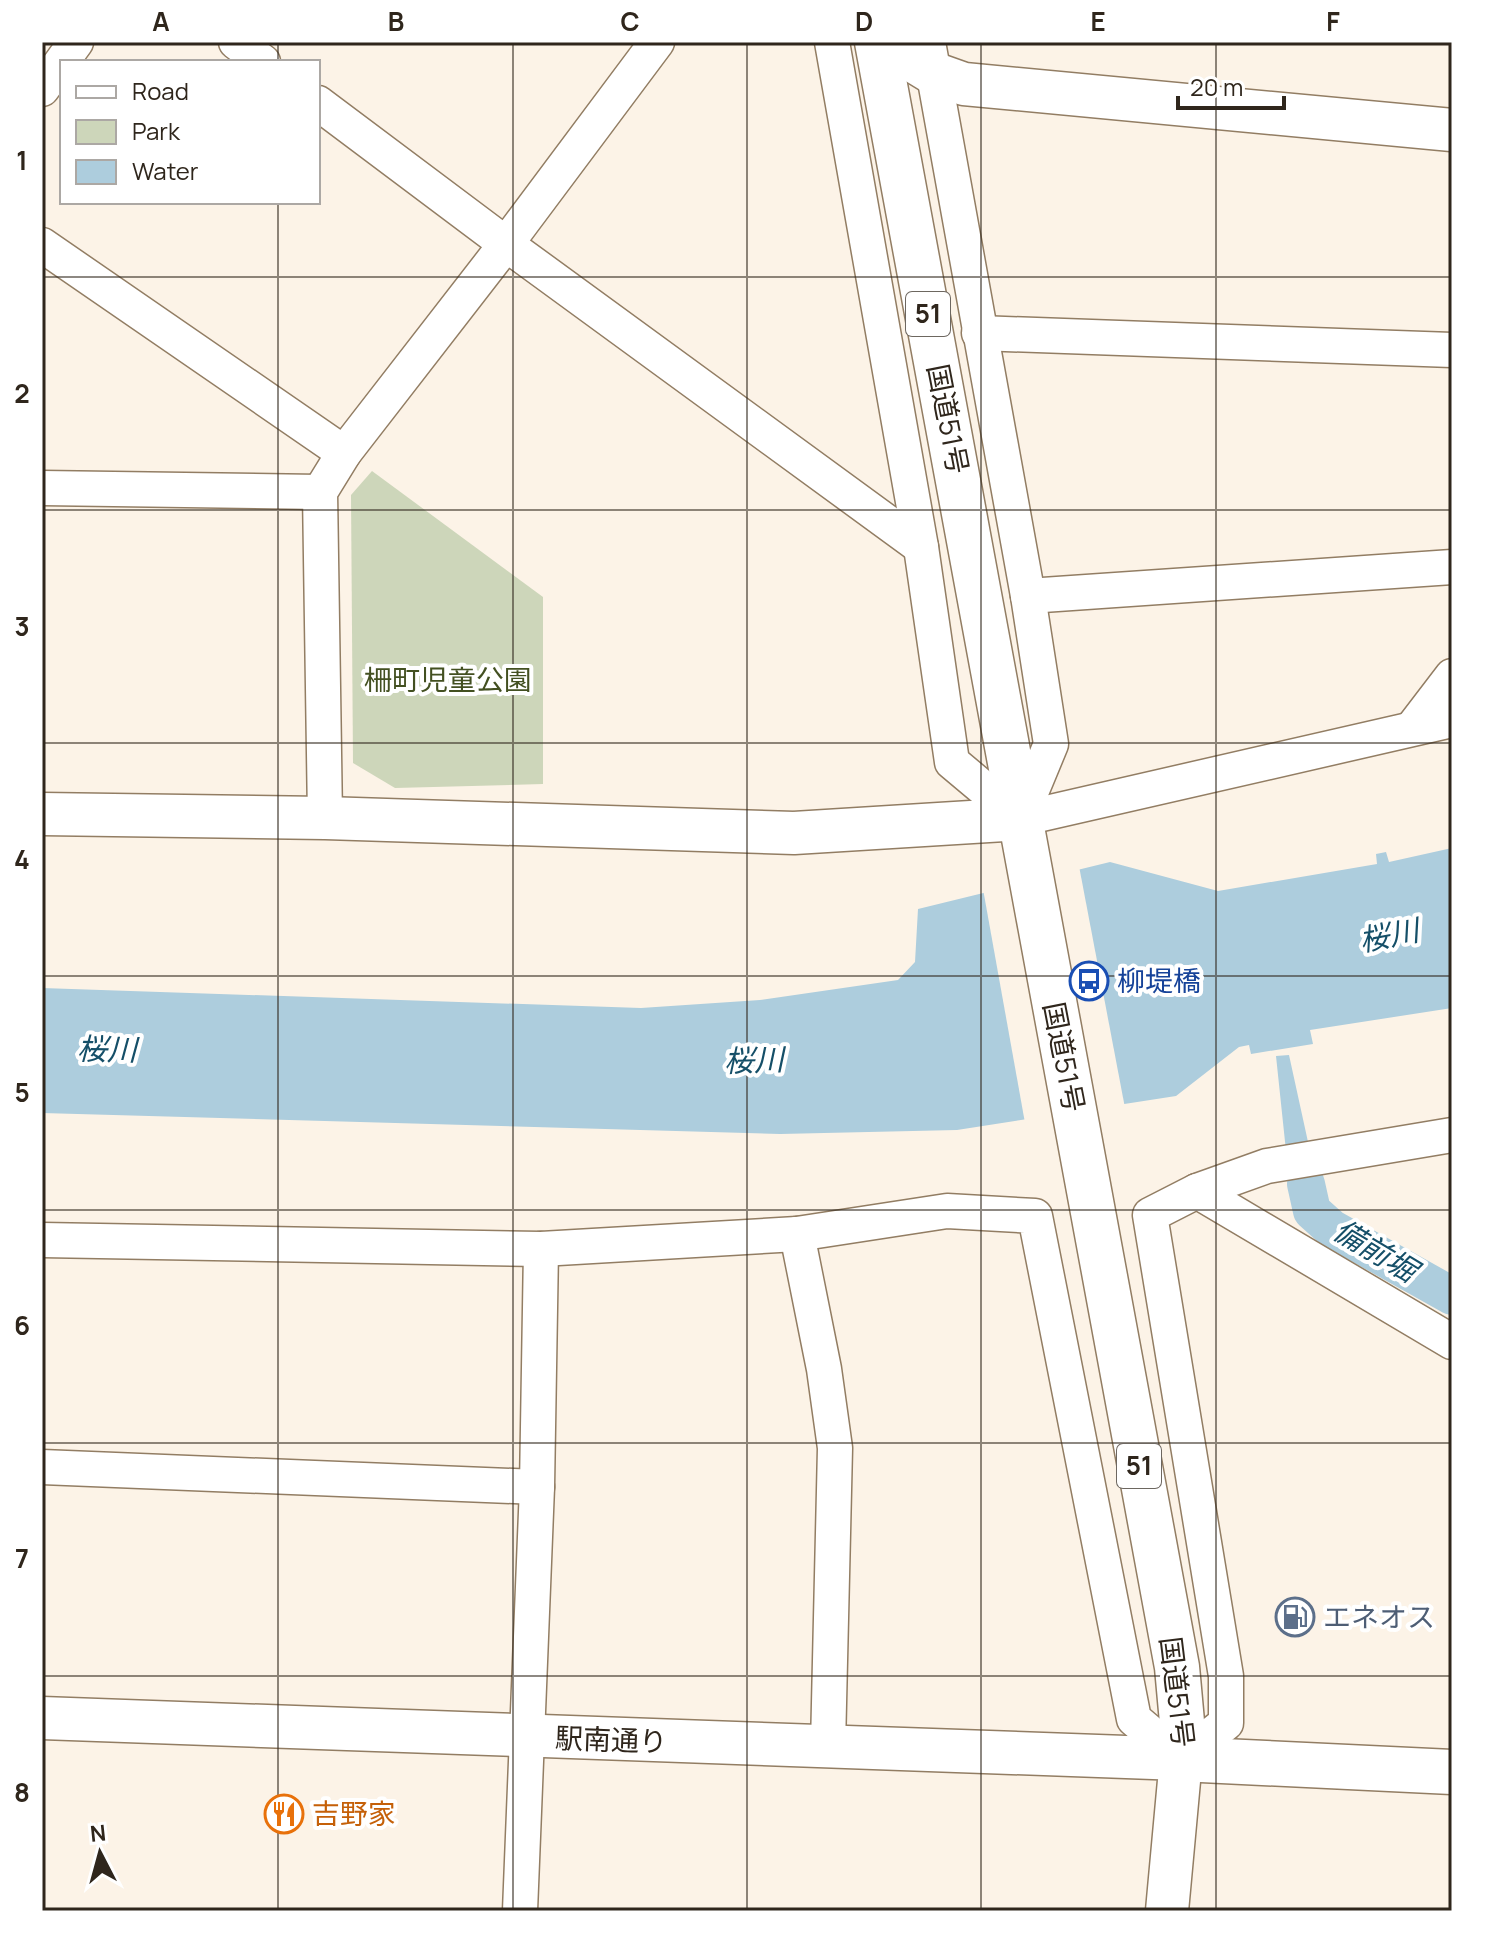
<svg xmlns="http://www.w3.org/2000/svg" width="1494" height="1953" font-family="Manrope,'Noto Sans JP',sans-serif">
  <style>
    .green { fill: #cdd6ba }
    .water { fill: #adcddd }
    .pier { fill: #fcf3e7 }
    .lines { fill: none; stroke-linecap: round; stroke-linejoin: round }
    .canal { stroke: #adcddd; stroke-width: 38 }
    .minor-casing { stroke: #927d63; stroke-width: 37 }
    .tertiary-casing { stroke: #927d63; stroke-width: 45 }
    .trunk-casing { stroke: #927d63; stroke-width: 47 }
    .minor { stroke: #fff; stroke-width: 34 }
    .tertiary { stroke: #fff; stroke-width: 42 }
    .trunk { stroke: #fff; stroke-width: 44 }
    .grid { fill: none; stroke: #2f261c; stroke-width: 2; stroke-opacity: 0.55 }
    .labels { text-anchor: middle; stroke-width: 8; stroke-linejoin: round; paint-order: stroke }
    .shield { fill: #fff; stroke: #6d6760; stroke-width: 2 }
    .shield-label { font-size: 26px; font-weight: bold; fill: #2f261c }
    .street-label { font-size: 28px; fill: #2f261c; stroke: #fff }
    .park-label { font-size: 28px; fill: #435021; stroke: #fff }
    .transit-label { font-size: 28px; fill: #164399; stroke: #fff; text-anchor: start }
    .service-label { font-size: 28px; fill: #4e5e75; stroke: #fff; text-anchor: start }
    .food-label { font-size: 28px; fill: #c56008; stroke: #fff; text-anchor: start }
    .water-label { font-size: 30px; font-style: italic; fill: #154f68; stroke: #fff }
    .neatline { fill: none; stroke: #2f261c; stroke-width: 3 }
    .grid-label { font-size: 26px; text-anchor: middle; font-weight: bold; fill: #2f261c }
  </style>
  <rect width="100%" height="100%" fill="#fcf3e7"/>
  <!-- green -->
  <path class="green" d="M 372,471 L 543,597 L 543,784 L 395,788 L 353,763 L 351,495 Z"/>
  <!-- water -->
  <g class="water">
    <path d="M 1452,848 L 1452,1008 L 1310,1030 L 1313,1044 L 1251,1054 L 1249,1045 L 1239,1047 L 1176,1096 L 957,1130 L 780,1134 L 42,1113 L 42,988 L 641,1008 L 760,1000 L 898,980 L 915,962 L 918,909 L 1110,862 L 1218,891 L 1377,864 L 1376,854 L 1386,852 L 1389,862 Z"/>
    <path d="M 1289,1055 L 1322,1206 L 1339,1219 L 1323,1236 L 1301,1213 L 1286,1151 L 1276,1056 Z"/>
  </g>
  <!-- pier -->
  <path class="pier" d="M 1079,866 L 1125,1108 L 1025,1123 L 983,889 Z"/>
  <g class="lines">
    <!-- canal -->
    <path class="canal" d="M 1306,1184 L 1312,1211 L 1331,1228 L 1452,1296"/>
    <defs>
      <g id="minor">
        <path d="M 236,42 L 263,62"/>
        <path d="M 832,42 L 921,547 L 952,762 L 1020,819"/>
        <path d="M 928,42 L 1028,596 L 1051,744 L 1020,819"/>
        <path d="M 42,89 L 76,42"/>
        <path d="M 318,103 L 506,244 L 921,547"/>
        <path d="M 42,245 L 344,453"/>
        <path d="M 979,333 L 1452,350"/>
        <path d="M 42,488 L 320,492"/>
        <path d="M 1028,596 L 1452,567"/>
        <path d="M 1413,727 L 1452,676"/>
        <path d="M 325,818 L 320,492 L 344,453 L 506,244 L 657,42"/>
        <path d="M 1020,819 L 1452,720"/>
        <path d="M 1197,1191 L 1452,1342"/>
        <path d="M 797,1234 L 824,1369 L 835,1448 L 828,1746"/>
        <path d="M 42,1240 L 541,1249 L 797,1234 L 947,1211 L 1035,1216 L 1134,1719 L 1181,1759 L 1226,1723 L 1226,1676 L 1150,1215 L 1197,1191 L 1267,1166 L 1452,1135"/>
        <path d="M 42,1467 L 537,1487"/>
        <path d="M 520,1911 L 537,1487 L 541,1249"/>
      </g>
      <g id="tertiary">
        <path d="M 882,42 L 933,73 L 964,84 L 1452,130"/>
        <path d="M 42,814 L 325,818 L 794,833 L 1020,819"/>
        <path d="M 42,1718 L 1181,1759 L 1167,1911"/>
      </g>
      <path id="trunk" d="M 877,42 L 1177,1667 L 1182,1722 L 1181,1759 L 1452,1772"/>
    </defs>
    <!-- minor casing -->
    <use href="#minor" class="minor-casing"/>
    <!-- tertiary casing -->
    <use href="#tertiary" class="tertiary-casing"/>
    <!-- trunk casing -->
    <use href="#trunk" class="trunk-casing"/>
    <!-- minor -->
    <use href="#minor" class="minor"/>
    <!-- tertiary -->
    <use href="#tertiary" class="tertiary"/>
    <!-- trunk -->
    <use href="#trunk" class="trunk"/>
  </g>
  <!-- grid -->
  <path class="grid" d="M 278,42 L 278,62M 513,42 L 513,1911M 747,42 L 747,1911M 981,42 L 981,1911M 1216,42 L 1216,1911M 278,202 L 278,1911M 42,277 L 1452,277M 42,510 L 1452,510M 42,743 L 1452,743M 42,976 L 1452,976M 42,1210 L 1452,1210M 42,1443 L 1452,1443M 42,1676 L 1452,1676"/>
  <!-- icons -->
  <defs>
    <symbol id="bus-ring" viewBox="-11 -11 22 22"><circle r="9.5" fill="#fff" stroke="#1a4fb4" stroke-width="1.5"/><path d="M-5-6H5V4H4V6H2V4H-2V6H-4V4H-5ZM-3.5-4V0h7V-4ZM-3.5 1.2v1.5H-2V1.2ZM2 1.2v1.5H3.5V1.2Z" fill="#1a4fb4"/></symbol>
    <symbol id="fuel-ring" viewBox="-11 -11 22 22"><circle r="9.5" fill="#fff" stroke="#5c6f8a" stroke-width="1.5"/><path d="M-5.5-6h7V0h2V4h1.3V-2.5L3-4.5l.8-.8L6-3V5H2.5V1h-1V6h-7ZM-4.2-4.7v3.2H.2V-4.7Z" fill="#5c6f8a"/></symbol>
    <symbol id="restaurant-ring" viewBox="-11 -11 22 22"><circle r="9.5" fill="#fff" stroke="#e8710a" stroke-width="1.5"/><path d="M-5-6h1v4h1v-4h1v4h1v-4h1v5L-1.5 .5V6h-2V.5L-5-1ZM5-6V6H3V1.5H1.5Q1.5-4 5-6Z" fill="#e8710a"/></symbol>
  </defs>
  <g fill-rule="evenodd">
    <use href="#bus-ring" x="1067" y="959" width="44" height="44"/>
    <use href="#fuel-ring" x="1273" y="1595" width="44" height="44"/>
    <use href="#restaurant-ring" x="262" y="1792" width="44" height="44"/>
  </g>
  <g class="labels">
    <!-- shield labels -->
    <g class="shield">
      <rect x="906" y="292" width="44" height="44" rx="6"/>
      <rect x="1117" y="1444" width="44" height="44" rx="6"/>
    </g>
    <g class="shield-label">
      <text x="928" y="323">51</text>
      <text x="1139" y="1475">51</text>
    </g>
    <!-- street labels -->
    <g class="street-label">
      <text transform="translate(948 419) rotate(79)" y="10">国道51号</text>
      <text transform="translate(1064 1057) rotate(79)" y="10">国道51号</text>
      <text transform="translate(1177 1692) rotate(83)" y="10">国道51号</text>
      <text transform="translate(611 1740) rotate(2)" y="10">駅南通り</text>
    </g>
    <!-- park labels -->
    <g class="park-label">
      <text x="448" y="690">柵町児童公園</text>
    </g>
    <!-- transit labels -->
    <g class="transit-label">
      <text x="1117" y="991">柳堤橋</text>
    </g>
    <!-- service labels -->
    <g class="service-label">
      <text x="1323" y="1627">エネオス</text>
    </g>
    <!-- food labels -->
    <g class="food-label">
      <text x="312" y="1824">吉野家</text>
    </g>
    <!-- water labels -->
    <g class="water-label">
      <text transform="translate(1389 936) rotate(-11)" y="10">桜川</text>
      <text transform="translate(107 1050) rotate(1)" y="10">桜川</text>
      <text transform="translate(754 1061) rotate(-2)" y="10">桜川</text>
      <text transform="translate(1375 1251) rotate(31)" y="10">備前堀</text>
    </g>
  </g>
  <!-- border -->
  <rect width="1494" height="1953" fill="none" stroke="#ffffff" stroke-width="88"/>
  <!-- legend -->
  <rect x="60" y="60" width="260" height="144" fill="#ffffff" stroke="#aca8a4" stroke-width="2"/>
  <rect x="76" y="86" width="40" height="12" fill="#ffffff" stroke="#aca8a4" stroke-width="2"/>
  <text x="132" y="100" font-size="24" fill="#2f261c">Road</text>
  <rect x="76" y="120" width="40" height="24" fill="#cdd6ba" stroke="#aca8a4" stroke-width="2"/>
  <text x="132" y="140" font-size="24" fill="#2f261c">Park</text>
  <rect x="76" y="160" width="40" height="24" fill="#adcddd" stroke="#aca8a4" stroke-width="2"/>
  <text x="132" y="180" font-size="24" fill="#2f261c">Water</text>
  <!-- north arrow -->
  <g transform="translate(100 1853) rotate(354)" stroke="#ffffff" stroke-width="6" paint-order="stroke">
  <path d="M0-6L14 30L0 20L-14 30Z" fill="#2f261c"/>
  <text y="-12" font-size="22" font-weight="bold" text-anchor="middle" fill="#2f261c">N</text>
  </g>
  <!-- scale -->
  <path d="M1178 96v12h106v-12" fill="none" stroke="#2f261c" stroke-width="4"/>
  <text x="1190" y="96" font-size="24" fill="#2f261c" stroke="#ffffff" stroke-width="6" paint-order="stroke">20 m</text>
  <rect x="44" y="44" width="1406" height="1865" class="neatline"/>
  <g class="grid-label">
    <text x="161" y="31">A</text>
    <text x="396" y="31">B</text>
    <text x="630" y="31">C</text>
    <text x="864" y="31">D</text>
    <text x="1098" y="31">E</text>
    <text x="1333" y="31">F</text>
    <text x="22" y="170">1</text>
    <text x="22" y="403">2</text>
    <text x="22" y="636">3</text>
    <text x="22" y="869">4</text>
    <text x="22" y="1102">5</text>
    <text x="22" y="1335">6</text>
    <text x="22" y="1568">7</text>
    <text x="22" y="1802">8</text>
  </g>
</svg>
